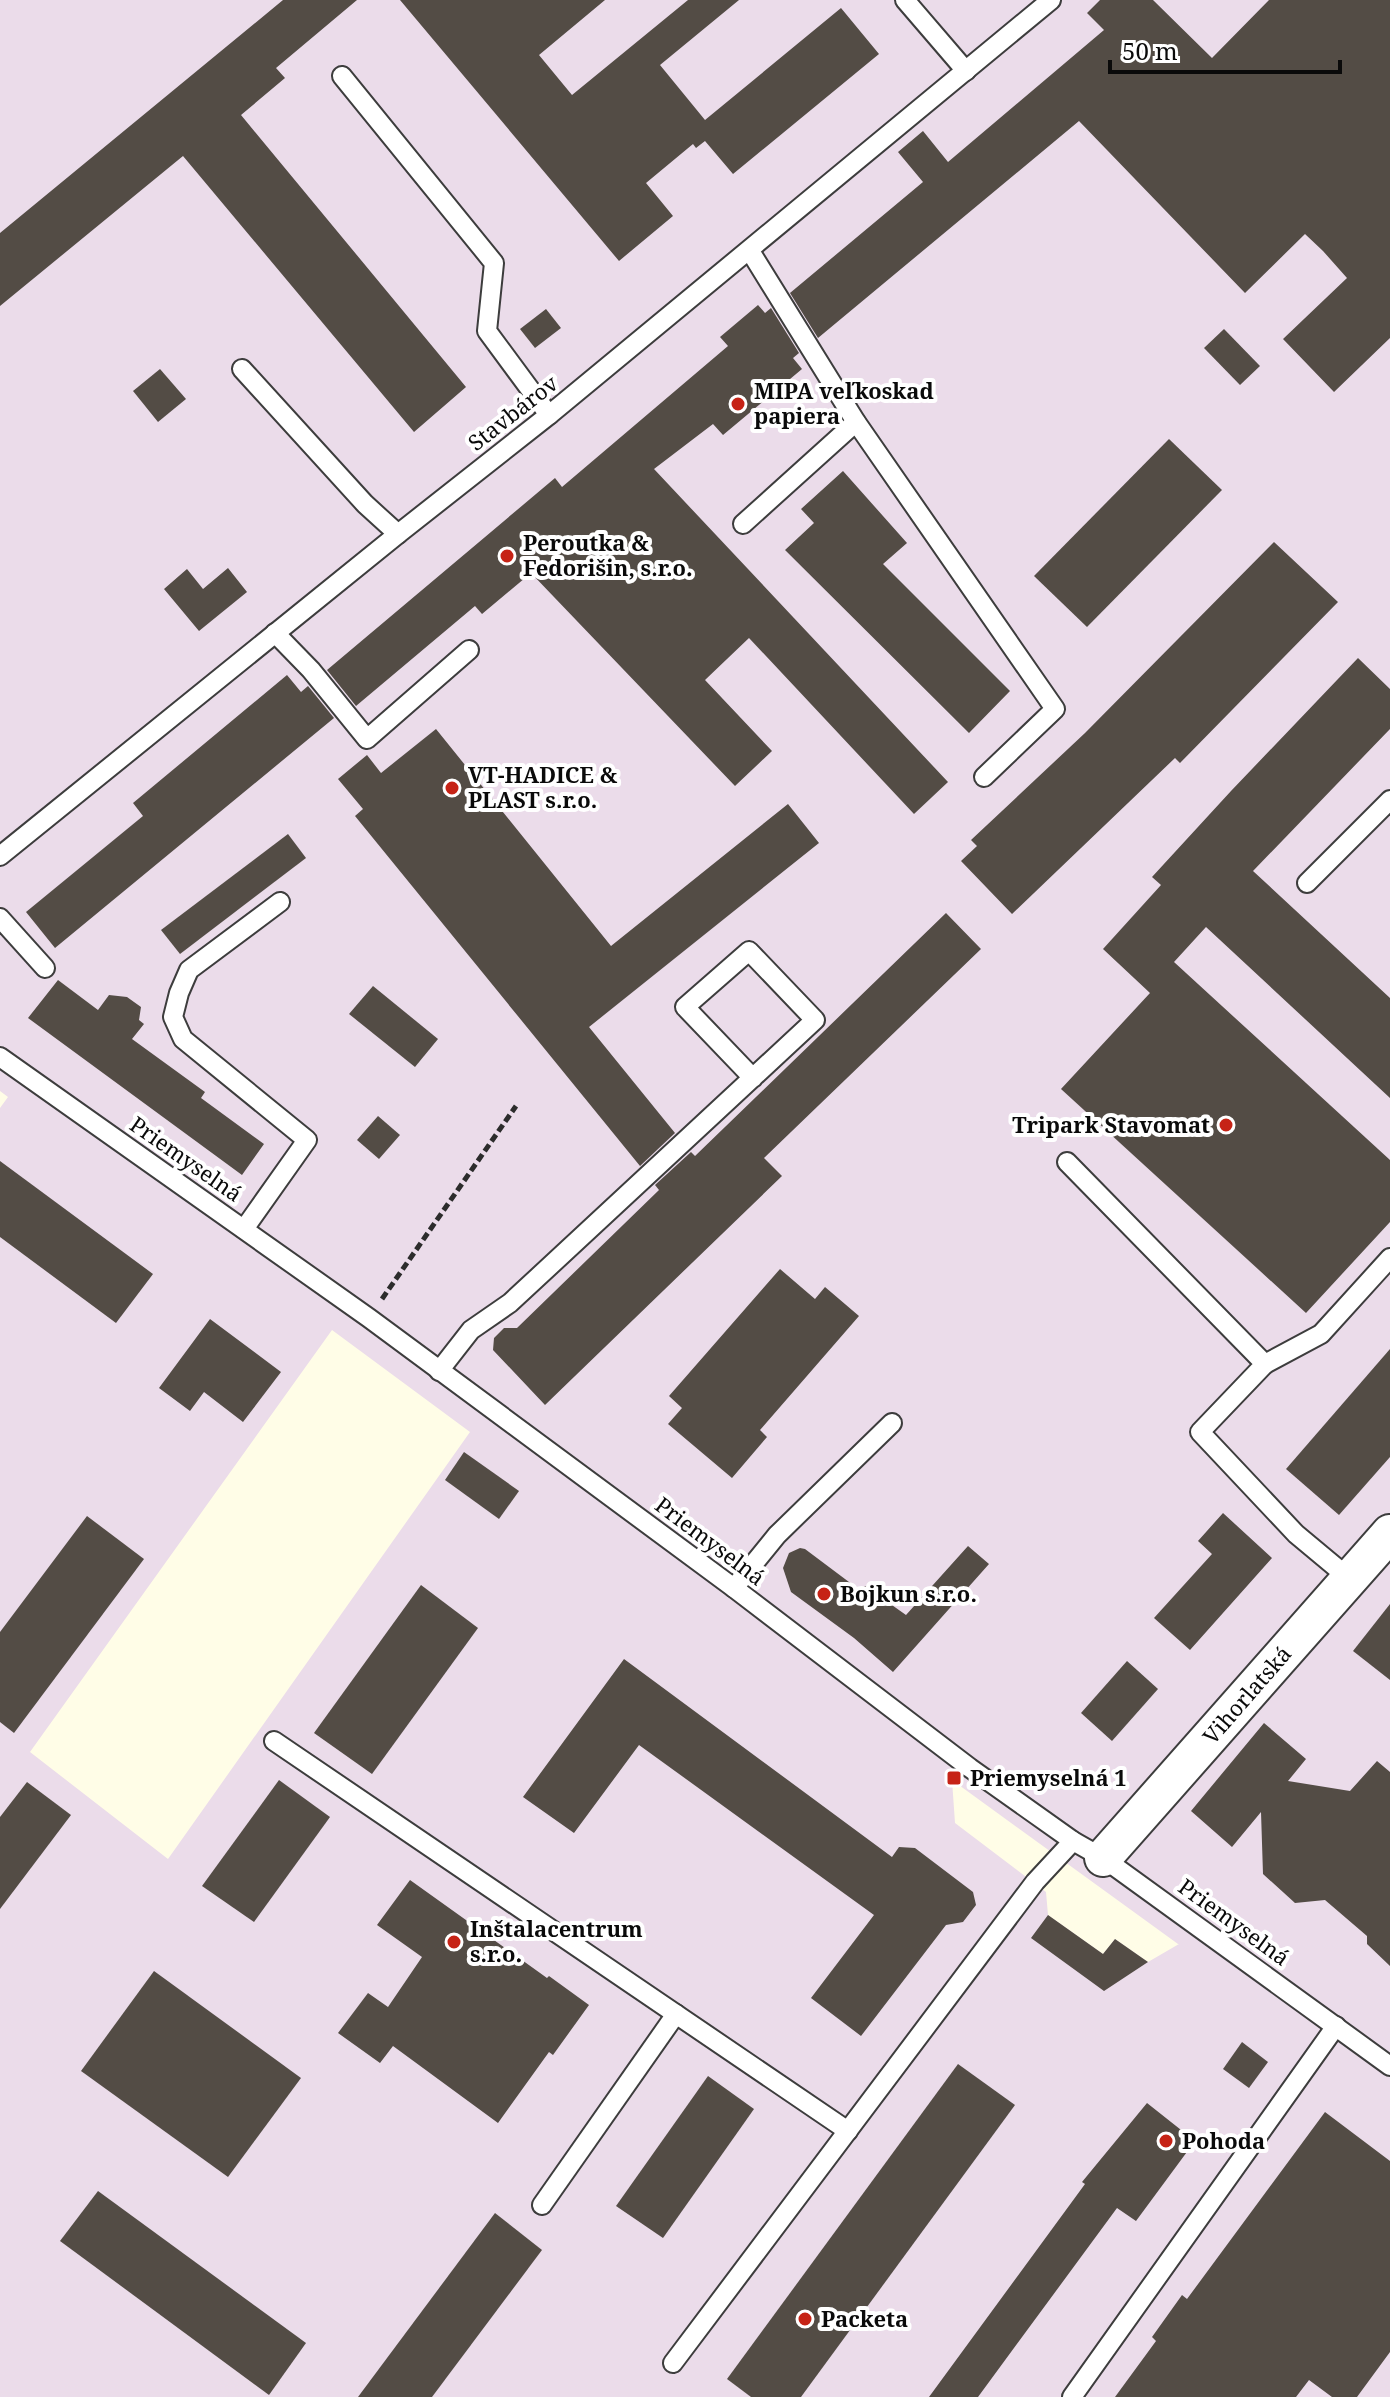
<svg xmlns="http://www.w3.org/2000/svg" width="1390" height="2397" font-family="'Noto Serif',serif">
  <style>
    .industrial { fill: #ebdcea; fill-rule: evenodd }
    .building { fill: #534c45 }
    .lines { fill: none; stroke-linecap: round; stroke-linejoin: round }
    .lane-casing { stroke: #3d3d3d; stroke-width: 22 }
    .street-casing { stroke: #3d3d3d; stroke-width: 40 }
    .path { stroke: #2c2c2c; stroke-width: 5; stroke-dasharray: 8 4; stroke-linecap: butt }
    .lane { stroke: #fff; stroke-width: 18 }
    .street { stroke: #fff; stroke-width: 36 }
    .poi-dot { fill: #c62316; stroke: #fff; stroke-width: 3 }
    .labels { text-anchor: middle; stroke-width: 8; stroke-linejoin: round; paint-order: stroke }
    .poi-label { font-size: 22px; font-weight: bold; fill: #0a0a0a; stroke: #fff; text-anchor: start }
    .street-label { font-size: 22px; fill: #0a0a0a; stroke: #fff }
  </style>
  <rect width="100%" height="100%" fill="#fffde7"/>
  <!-- industrial -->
  <path class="industrial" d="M 0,0 L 1390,0 L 1390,2397 L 0,2397 L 0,1108 L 8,1097 L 0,1091 ZM 332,1330 L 470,1432 L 168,1859 L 30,1752 ZM 952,1780 L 1178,1944 L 1179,1944 L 1148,1962 L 1115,1939 L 1103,1954 L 1048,1915 L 1046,1892 L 955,1823 Z"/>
  <!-- building -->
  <g class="building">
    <path d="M 283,0 L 357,0 L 276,68 L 285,78 L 241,115 L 466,387 L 414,432 L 183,156 L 0,306 L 0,233 Z"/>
    <path d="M 400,0 L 605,0 L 539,55 L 572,95 L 688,0 L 739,0 L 660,65 L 705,120 L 841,8 L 879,54 L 733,174 L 705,141 L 696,148 L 693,144 L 646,183 L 673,216 L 619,261 Z"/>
    <path d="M 1100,0 L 1153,0 L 1212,58 L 1269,0 L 1390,0 L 1390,338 L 1334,392 L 1283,339 L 1347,278 L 1323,251 L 1305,234 L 1245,293 L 1079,121 L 818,338 L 790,293 L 923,182 L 898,152 L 923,131 L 948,162 L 1104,30 L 1087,13 Z"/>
    <path d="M 758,305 L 765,313 L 771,308 L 799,353 L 793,358 L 802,369 L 723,435 L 713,424 L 654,469 L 948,782 L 914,814 L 749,638 L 705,680 L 772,751 L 735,786 L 531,573 L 482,614 L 475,606 L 356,706 L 327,670 L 555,478 L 562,487 L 728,346 L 720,337 Z"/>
    <path d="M 546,309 L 561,328 L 535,348 L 520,329 Z"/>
    <path d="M 1224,329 L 1260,366 L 1240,385 L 1204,348 Z"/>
    <path d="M 160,369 L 186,399 L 158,422 L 133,391 Z"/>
    <path d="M 1169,439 L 1222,490 L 1087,627 L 1034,576 Z"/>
    <path d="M 843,471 L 907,543 L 883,564 L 1010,691 L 969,733 L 785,550 L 814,523 L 801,509 Z"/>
    <path d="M 1274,542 L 1338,602 L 1180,763 L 1175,758 L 1012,914 L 961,861 L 977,846 L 971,840 L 1085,733 Z"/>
    <path d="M 228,568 L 247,592 L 199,631 L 164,589 L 187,569 L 203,589 Z"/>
    <path d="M 1358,658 L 1390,689 L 1390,729 L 1253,871 L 1390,998 L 1390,1098 L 1206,927 L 1174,962 L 1390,1160 L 1390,1222 L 1306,1313 L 1061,1089 L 1150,993 L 1103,949 L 1161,885 L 1152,877 L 1231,791 Z"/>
    <path d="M 287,675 L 301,692 L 308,686 L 334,718 L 55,948 L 26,912 L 143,816 L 133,803 Z"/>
    <path d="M 436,729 L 611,946 L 788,804 L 819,843 L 589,1027 L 675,1133 L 640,1166 L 355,816 L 363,809 L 338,779 L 367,755 L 381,773 Z"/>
    <path d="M 288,834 L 306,858 L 180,954 L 161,930 Z"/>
    <path d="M 946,913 L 981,949 L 764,1158 L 782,1176 L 545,1405 L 493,1350 L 494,1338 L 504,1328 L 517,1328 L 659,1190 L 655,1185 L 691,1152 L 695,1156 Z"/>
    <path d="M 58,980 L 98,1010 L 109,995 L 127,997 L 141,1007 L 139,1020 L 144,1024 L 132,1039 L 205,1092 L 201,1098 L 264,1144 L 242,1175 L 28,1018 Z"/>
    <path d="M 373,986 L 438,1039 L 415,1067 L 349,1014 Z"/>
    <path d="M 378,1116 L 400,1135 L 379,1159 L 357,1140 Z"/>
    <path d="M 0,1161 L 153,1274 L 116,1323 L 0,1237 Z"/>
    <path d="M 780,1269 L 815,1299 L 825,1287 L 859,1316 L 760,1430 L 767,1437 L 732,1478 L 668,1424 L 682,1408 L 669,1396 Z"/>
    <path d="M 210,1319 L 281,1372 L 243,1422 L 204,1392 L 190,1411 L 159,1388 Z"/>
    <path d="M 1390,1349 L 1390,1457 L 1339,1515 L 1286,1469 Z"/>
    <path d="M 464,1452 L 519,1491 L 499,1519 L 445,1480 Z"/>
    <path d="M 1223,1513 L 1272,1558 L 1190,1650 L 1154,1618 L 1212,1554 L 1198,1541 Z"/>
    <path d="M 87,1516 L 144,1559 L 14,1733 L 0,1722 L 0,1632 Z"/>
    <path d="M 968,1546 L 989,1564 L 893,1672 L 854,1638 L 791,1592 L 783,1568 L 789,1553 L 800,1548 L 805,1549 L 861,1591 L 865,1586 L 906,1615 Z"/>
    <path d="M 421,1585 L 478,1628 L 372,1774 L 314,1733 Z"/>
    <path d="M 1390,1604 L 1390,1680 L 1353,1651 Z"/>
    <path d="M 624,1659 L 892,1857 L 899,1847 L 915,1848 L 973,1892 L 976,1905 L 963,1922 L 946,1925 L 861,2036 L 811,1998 L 874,1915 L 639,1745 L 574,1833 L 523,1797 Z"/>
    <path d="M 1127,1661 L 1158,1689 L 1112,1741 L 1081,1713 Z"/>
    <path d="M 1264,1723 L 1306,1759 L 1288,1781 L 1350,1791 L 1377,1761 L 1390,1772 L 1390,1966 L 1367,1944 L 1367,1936 L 1325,1900 L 1295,1903 L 1263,1874 L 1261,1812 L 1232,1847 L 1191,1811 Z"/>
    <path d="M 279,1780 L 330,1817 L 254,1922 L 202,1886 Z"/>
    <path d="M 27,1782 L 71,1815 L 0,1909 L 0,1817 Z"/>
    <path d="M 410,1880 L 547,1978 L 549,1976 L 589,2005 L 553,2055 L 549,2052 L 498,2123 L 393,2046 L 380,2063 L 338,2033 L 368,1993 L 388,2007 L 422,1957 L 377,1925 Z"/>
    <path d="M 1048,1915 L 1103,1954 L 1115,1939 L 1148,1962 L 1104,1991 L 1031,1938 Z"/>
    <path d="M 154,1971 L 301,2078 L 228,2177 L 81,2071 Z"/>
    <path d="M 1242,2042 L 1268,2062 L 1249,2088 L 1223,2069 Z"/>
    <path d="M 958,2064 L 1015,2105 L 801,2397 L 751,2397 L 727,2379 Z"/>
    <path d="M 708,2076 L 754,2109 L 663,2238 L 616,2206 Z"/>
    <path d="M 1147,2103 L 1195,2141 L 1136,2221 L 1117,2208 L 978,2397 L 929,2397 L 1085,2184 L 1082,2182 Z"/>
    <path d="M 1325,2112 L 1390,2161 L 1390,2352 L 1357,2397 L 1332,2397 L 1309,2380 L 1296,2397 L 1115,2397 L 1156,2341 L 1152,2337 L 1182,2295 L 1187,2299 Z"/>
    <path d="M 98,2191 L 306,2343 L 269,2395 L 60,2241 Z"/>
    <path d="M 495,2213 L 542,2250 L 432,2397 L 358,2397 Z"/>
  </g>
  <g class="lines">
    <defs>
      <g id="lane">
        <path d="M 905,0 L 966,71"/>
        <path d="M 342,76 L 494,263 L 487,331 L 549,415"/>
        <path d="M 750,251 L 856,422 L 1055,709 L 984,777"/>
        <path d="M 242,369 L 365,504 L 398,534"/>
        <path d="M 743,524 L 856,422"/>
        <path d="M 275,633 L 311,670 L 367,739 L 469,650"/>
        <path d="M 0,856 L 398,534 L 549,415 L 1051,0"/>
        <path d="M 1307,883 L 1390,800"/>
        <path d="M 0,918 L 45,968"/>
        <path d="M 0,1057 L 369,1318 L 734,1588 L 970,1768 L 1073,1841 L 1103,1858 L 1390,2066"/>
        <path d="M 1067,1162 L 1265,1364 L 1200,1432 L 1296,1534 L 1350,1579"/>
        <path d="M 244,1229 L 307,1140 L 183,1039 L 173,1017 L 179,993 L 189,970 L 280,902"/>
        <path d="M 1265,1364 L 1321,1334 L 1390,1258"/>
        <path d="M 439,1371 L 471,1330 L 510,1303 L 815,1020 L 749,951 L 685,1007 L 753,1078"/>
        <path d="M 734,1588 L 777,1535 L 892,1423"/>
        <path d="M 274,1741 L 848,2131"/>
        <path d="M 542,2205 L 676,2014"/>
        <path d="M 673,2363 L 1035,1882 L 1073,1841"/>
        <path d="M 1072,2397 L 1336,2026"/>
      </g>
      <path id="street" d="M 1103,1858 L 1390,1533"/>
    </defs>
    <!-- lane casing -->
    <use href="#lane" class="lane-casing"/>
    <!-- street casing -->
    <use href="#street" class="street-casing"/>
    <!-- path -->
    <path class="path" d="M 382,1299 L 516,1106"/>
    <!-- lane -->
    <use href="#lane" class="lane"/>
    <!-- street -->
    <use href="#street" class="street"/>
  </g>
  <!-- markers -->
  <g class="poi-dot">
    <circle cx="738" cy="404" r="8"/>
    <circle cx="507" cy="556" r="8"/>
    <circle cx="452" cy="788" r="8"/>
    <circle cx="1226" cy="1125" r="8"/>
    <circle cx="824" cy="1594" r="8"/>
    <rect x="946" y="1770" width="16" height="16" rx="4"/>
    <circle cx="454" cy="1942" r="8"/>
    <circle cx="1166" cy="2141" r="8"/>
    <circle cx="805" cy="2319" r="8"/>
  </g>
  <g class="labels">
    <!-- poi labels -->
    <g class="poi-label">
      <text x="754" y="399">MIPA veľkoskad<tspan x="754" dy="25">papiera</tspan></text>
      <text x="523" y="551">Peroutka &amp;<tspan x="523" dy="25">Fedorišin, s.r.o.</tspan></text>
      <text x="468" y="783">VT-HADICE &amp;<tspan x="468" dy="25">PLAST s.r.o.</tspan></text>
      <text x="1210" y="1133" text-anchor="end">Tripark Stavomat</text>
      <text x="840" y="1602">Bojkun s.r.o.</text>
      <text x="970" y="1786">Priemyselná 1</text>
      <text x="470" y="1937">Inštalacentrum<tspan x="470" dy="25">s.r.o.</tspan></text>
      <text x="1182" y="2149">Pohoda</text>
      <text x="821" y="2327">Packeta</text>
    </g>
    <!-- street labels -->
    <g class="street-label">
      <text transform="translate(513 413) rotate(-38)" y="8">Stavbárov</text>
      <text transform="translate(186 1159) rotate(35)" y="8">Priemyselná</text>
      <text transform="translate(710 1541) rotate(37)" y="8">Priemyselná</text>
      <text transform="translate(1247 1695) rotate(-49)" y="8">Vihorlatská</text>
      <text transform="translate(1234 1922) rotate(36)" y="8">Priemyselná</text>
    </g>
  </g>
  <!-- scale -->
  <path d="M1110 60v12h230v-12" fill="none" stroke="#0a0a0a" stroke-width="4"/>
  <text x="1122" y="60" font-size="24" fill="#0a0a0a" stroke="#ffffff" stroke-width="6" paint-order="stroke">50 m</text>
</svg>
